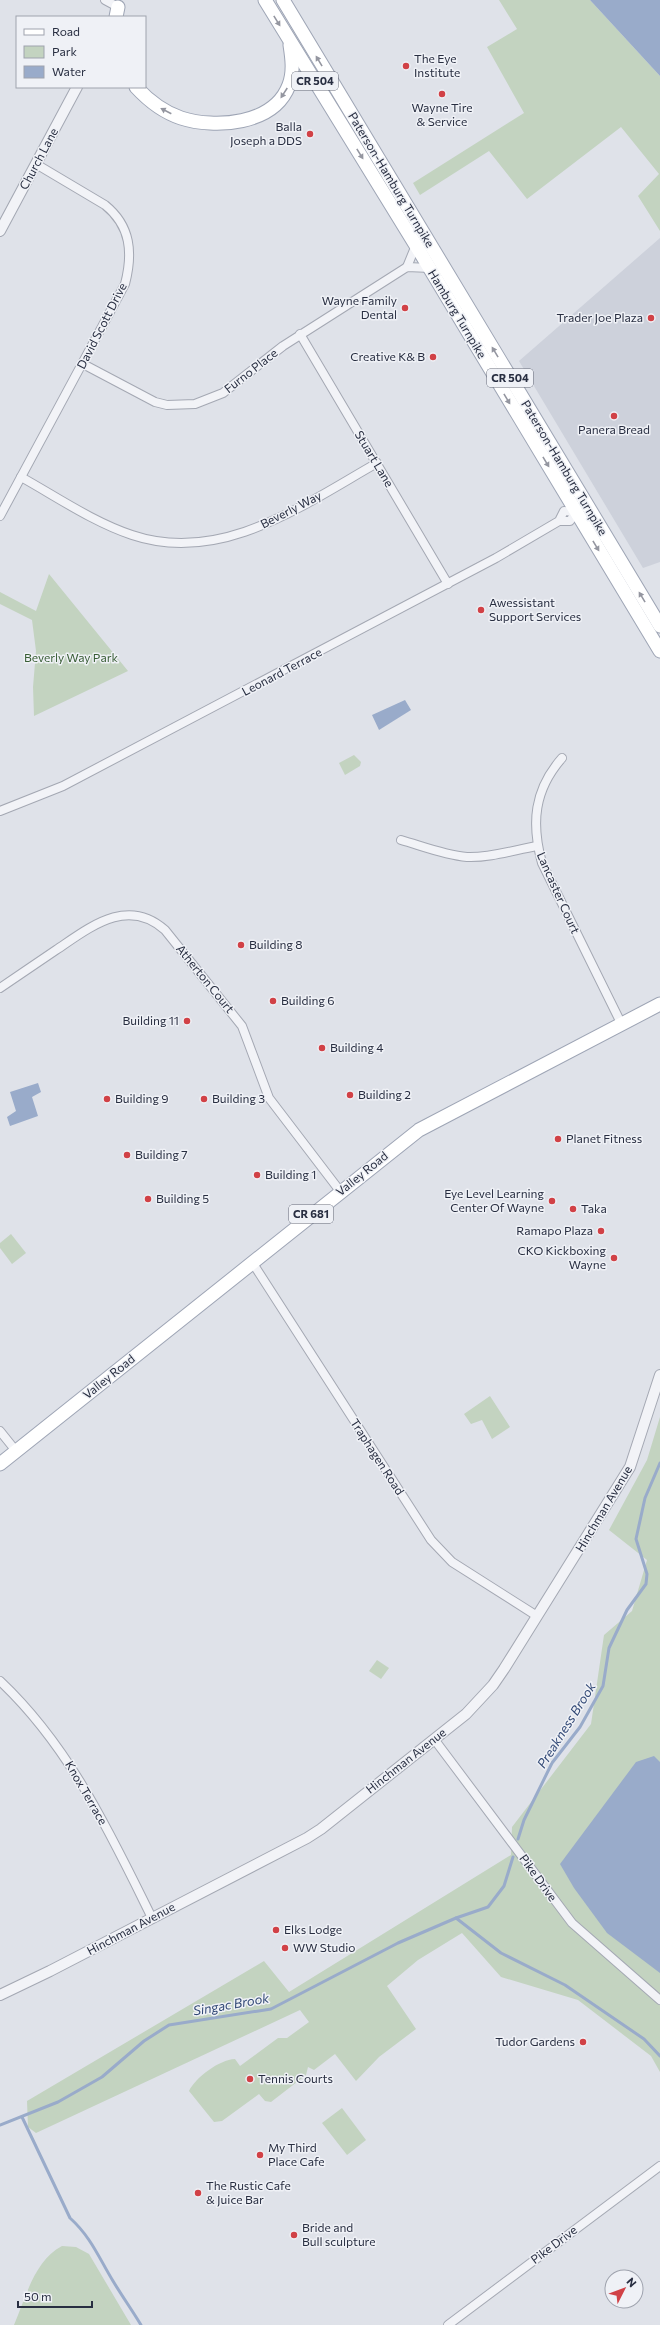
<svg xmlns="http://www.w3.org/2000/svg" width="660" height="2325" font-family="Commissioner,sans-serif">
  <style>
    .built { fill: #cdd1db }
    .green { fill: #c3d3c0 }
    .water { fill: #99abca }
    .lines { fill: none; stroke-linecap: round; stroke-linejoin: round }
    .stream { stroke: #99abca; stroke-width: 3 }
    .minor-casing { stroke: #a4a8b3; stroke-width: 10 }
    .tertiary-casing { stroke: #a4a8b3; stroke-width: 12 }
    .primary-casing { stroke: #9ea5b5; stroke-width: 15 }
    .minor { stroke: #f2f3f7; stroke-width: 8 }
    .tertiary { stroke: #f2f3f7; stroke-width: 10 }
    .primary { stroke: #fff; stroke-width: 13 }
    .oneway { fill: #9496a0 }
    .poi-dot { fill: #d14146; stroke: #eff1f6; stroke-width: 1.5 }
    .labels { text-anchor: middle; stroke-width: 3; stroke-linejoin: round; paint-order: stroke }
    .shield { fill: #eff1f6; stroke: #646877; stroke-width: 1 }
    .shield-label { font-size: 11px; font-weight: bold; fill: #282e41 }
    .poi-label { font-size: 12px; fill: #282e41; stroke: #eff1f6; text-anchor: start }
    .street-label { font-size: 12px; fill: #282e41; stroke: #eff1f6 }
    .park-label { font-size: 12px; fill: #385d35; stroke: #eff1f6 }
    .water-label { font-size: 13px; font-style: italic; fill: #314875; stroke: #eff1f6 }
  </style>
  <rect width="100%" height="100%" fill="#dfe2e9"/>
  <!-- built -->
  <path class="built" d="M 660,238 L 660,562 L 643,568 L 519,361 Z"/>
  <!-- green -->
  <g class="green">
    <path d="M 499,0 L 590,0 L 660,76 L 660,231 L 638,196 L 659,174 L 621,127 L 527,199 L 489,151 L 420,195 L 413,183 L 524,113 L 487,47 L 517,29 Z"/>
    <path d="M 49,574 L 128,671 L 34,716 L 33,687 L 36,651 L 32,620 L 0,604 L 0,592 L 36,611 Z"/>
    <path d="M 354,755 L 361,762 L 360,766 L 345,775 L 339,763 Z"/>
    <path d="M 11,1234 L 26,1253 L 12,1264 L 0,1248 L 0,1243 Z"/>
    <path d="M 490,1396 L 510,1427 L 492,1439 L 482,1420 L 471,1424 L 464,1414 Z"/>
    <path d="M 660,1417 L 660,2072 L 651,2056 L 578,2000 L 501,1977 L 462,1933 L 418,1960 L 387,1986 L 416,2029 L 379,2057 L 356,2081 L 335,2054 L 314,2070 L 308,2067 L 306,2075 L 271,2102 L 265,2101 L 259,2094 L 222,2121 L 214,2122 L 189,2091 C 196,2077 219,2060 235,2059 L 240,2066 L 278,2038 L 287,2038 L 309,2022 L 300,2010 L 36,2133 L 28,2127 L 27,2101 L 264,1961 L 289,1992 L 511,1855 L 512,1827 L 591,1724 L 604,1635 L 632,1611 L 647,1560 L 609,1530 L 647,1460 Z"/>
    <path d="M 377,1660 L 389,1668 L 381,1679 L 369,1671 Z"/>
    <path d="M 342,2108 L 366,2140 L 347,2155 L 322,2123 Z"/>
    <path d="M 62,2246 L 76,2247 L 89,2254 L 131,2325 L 14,2325 C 26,2297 34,2261 62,2246 Z"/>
  </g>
  <!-- water -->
  <g class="water">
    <path d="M 590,0 L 660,0 L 660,76 Z"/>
    <path d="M 405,700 L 411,710 L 379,730 L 372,715 Z"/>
    <path d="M 38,1083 L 41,1092 L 32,1097 L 38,1116 L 10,1126 L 7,1117 L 16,1111 L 10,1092 Z"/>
    <path d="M 654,1756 L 660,1762 L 660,1973 L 607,1933 L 574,1888 L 560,1864 L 636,1762 Z"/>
  </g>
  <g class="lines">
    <!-- stream -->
    <g class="stream">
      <path d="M 518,1839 L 524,1820 L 552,1763 L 580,1727 L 603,1686 L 609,1648 L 627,1610 L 646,1584 L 647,1574 L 636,1539 L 645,1498 L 660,1463"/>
      <path d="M 456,1918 L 501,1953 L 565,1985 L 644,2039 L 660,2056"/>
      <path d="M 22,2117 L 70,2218 C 91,2237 99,2258 113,2281 C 122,2296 132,2310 141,2325"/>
      <path d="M 0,2125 L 58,2102 L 102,2077 L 144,2041 L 169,2025 L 271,2009 L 398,1943 L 456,1918 L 488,1907 L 504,1886 L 513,1857"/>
    </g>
    <defs>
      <g id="minor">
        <path d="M 105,0 L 118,7"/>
        <path d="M 407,267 L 416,245"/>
        <path d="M 300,334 L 448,584"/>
        <path d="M 83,364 L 155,402 L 167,405 L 195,404 L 223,393 L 283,346 L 407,267 L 430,268"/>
        <path d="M 21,477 C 57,497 93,522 132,535 C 221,565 303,505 377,463"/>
        <path d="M 0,516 L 125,284 C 133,253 131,226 105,205 L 36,164"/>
        <path d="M 562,758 C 534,790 531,823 542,863 L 622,1025"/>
        <path d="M 0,811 L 63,786 L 496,558 L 559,521 L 570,521 L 576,512 L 564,511 L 559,521"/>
        <path d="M 401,840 C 422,846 444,855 467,857 C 490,858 514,850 537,846"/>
        <path d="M 0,988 C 19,975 37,963 56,950 C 89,928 127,896 165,930 L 242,1026 L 269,1098 L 340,1191"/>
        <path d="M 252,1262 L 431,1540 L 452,1562 L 537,1616"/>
        <path d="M 0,1431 L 16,1451"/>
        <path d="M 0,1681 C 70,1747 110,1833 152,1918"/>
        <path d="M 434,1739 L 572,1923 L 660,2000"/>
        <path d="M 448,2325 L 660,2166"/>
      </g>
      <g id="tertiary">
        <path d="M 0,231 L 77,87"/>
        <path d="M 0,1995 L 50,1971 L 307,1838 L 321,1829 L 466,1714 L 493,1685 L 504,1669 L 630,1467 L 660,1375"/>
      </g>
      <g id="primary">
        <path d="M 265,0 L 423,257 L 660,651"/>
        <path d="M 283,0 L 660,626"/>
        <path d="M 116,17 L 118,7"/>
        <path d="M 136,87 C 148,100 163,112 181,118 C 215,129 274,125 289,85 C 294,72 292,58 290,45"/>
        <path d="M 0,1464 L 419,1130 L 660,1004"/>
      </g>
    </defs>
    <!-- minor casing -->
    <use href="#minor" class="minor-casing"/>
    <!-- tertiary casing -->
    <use href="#tertiary" class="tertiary-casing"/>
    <!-- primary casing -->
    <use href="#primary" class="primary-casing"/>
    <!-- minor -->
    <use href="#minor" class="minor"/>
    <!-- tertiary -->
    <use href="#tertiary" class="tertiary"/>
    <!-- primary -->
    <use href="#primary" class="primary"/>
  </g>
  <!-- one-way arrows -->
  <defs><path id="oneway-solid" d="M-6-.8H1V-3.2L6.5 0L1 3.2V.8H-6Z"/></defs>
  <g class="oneway">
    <use href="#oneway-solid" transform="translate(277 21) rotate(58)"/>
    <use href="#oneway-solid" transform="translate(319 61) rotate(-121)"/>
    <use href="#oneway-solid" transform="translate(284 93) rotate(123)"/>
    <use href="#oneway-solid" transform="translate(166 111) rotate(-153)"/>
    <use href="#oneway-solid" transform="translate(360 154) rotate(58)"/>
    <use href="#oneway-solid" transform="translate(495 352) rotate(-121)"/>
    <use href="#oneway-solid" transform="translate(507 399) rotate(59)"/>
    <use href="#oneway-solid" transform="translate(546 462) rotate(59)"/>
    <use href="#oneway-solid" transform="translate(596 546) rotate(59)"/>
    <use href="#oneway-solid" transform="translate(642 597) rotate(-121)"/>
  </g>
  <!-- markers -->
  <g class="poi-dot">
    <circle cx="406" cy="66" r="4"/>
    <circle cx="442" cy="94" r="4"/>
    <circle cx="310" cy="134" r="4"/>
    <circle cx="405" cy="308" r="4"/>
    <circle cx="651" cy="318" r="4"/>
    <circle cx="433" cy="357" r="4"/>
    <circle cx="614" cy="416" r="4"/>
    <circle cx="481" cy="610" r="4"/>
    <circle cx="241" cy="945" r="4"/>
    <circle cx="273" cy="1001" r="4"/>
    <circle cx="187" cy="1021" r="4"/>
    <circle cx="322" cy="1048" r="4"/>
    <circle cx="350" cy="1095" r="4"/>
    <circle cx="107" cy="1099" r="4"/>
    <circle cx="204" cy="1099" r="4"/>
    <circle cx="558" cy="1139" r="4"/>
    <circle cx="127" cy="1155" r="4"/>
    <circle cx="257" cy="1175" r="4"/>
    <circle cx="148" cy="1199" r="4"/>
    <circle cx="552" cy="1201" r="4"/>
    <circle cx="573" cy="1209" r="4"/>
    <circle cx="601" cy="1231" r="4"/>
    <circle cx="614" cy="1258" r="4"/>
    <circle cx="276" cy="1930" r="4"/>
    <circle cx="285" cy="1948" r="4"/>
    <circle cx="583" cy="2042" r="4"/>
    <circle cx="250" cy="2079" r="4"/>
    <circle cx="260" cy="2155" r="4"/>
    <circle cx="198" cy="2193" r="4"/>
    <circle cx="294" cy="2235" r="4"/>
  </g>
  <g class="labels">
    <!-- shield labels -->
    <g class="shield">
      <rect x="292" y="72" width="46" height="18" rx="3"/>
      <rect x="487" y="369" width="46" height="18" rx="3"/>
      <rect x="289" y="1205" width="44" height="18" rx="3"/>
    </g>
    <g class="shield-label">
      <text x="315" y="85">CR 504</text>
      <text x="510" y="382">CR 504</text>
      <text x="311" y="1218">CR 681</text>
    </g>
    <!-- poi labels -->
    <g class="poi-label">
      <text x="414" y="63">The Eye<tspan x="414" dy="14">Institute</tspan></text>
      <text x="442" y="112" text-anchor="middle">Wayne Tire<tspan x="442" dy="14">&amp; Service</tspan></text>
      <text x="302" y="131" text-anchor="end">Balla<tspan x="302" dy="14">Joseph a DDS</tspan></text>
      <text x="397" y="305" text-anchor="end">Wayne Family<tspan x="397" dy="14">Dental</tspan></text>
      <text x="643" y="322" text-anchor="end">Trader Joe Plaza</text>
      <text x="425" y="361" text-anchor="end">Creative K&amp; B</text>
      <text x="614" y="434" text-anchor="middle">Panera Bread</text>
      <text x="489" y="607">Awessistant<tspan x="489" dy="14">Support Services</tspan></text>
      <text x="249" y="949">Building 8</text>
      <text x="281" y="1005">Building 6</text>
      <text x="179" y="1025" text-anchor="end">Building 11</text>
      <text x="330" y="1052">Building 4</text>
      <text x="358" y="1099">Building 2</text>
      <text x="115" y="1103">Building 9</text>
      <text x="212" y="1103">Building 3</text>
      <text x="566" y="1143">Planet Fitness</text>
      <text x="135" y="1159">Building 7</text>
      <text x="265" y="1179">Building 1</text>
      <text x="544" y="1198" text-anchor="end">Eye Level Learning<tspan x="544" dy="14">Center Of Wayne</tspan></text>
      <text x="156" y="1203">Building 5</text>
      <text x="581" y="1213">Taka</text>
      <text x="593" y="1235" text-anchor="end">Ramapo Plaza</text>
      <text x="606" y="1255" text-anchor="end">CKO Kickboxing<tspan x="606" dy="14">Wayne</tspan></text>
      <text x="284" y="1934">Elks Lodge</text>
      <text x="293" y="1952">WW Studio</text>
      <text x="575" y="2046" text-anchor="end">Tudor Gardens</text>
      <text x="258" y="2083">Tennis Courts</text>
      <text x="268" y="2152">My Third<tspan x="268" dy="14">Place Cafe</tspan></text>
      <text x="206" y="2190">The Rustic Cafe<tspan x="206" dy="14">&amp; Juice Bar</tspan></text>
      <text x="302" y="2232">Bride and<tspan x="302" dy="14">Bull sculpture</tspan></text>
    </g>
    <!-- street labels -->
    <g class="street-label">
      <text transform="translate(39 159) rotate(-62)" y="4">Church Lane</text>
      <text transform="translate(391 180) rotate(59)" y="4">Paterson-Hamburg Turnpike</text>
      <text transform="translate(457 314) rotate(59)" y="4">Hamburg Turnpike</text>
      <text transform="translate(102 326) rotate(-63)" y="4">David Scott Drive</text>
      <text transform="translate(251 371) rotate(-38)" y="4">Furno Place</text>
      <text transform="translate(374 459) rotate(59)" y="4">Stuart Lane</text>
      <text transform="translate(564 468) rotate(59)" y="4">Paterson-Hamburg Turnpike</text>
      <text transform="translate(291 510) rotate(-27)" y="4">Beverly Way</text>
      <text transform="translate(282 672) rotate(-28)" y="4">Leonard Terrace</text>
      <text transform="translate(558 893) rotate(66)" y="4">Lancaster Court</text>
      <text transform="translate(205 979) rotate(51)" y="4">Atherton Court</text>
      <text transform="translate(362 1174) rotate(-39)" y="4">Valley Road</text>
      <text transform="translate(109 1377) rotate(-39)" y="4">Valley Road</text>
      <text transform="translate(377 1457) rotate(57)" y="4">Traphagen Road</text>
      <text transform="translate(604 1509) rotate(-59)" y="4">Hinchman Avenue</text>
      <text transform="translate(406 1761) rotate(-38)" y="4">Hinchman Avenue</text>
      <text transform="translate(86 1793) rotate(60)" y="4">Knox Terrace</text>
      <text transform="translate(538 1878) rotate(54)" y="4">Pike Drive</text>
      <text transform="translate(131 1929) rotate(-28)" y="4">Hinchman Avenue</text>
      <text transform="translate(554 2245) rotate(-37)" y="4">Pike Drive</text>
    </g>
    <!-- park labels -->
    <g class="park-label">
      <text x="71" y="662">Beverly Way Park</text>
    </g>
    <!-- water labels -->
    <g class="water-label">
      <text transform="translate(566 1725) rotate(-58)" y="5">Preakness Brook</text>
      <text transform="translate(231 2004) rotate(-10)" y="5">Singac Brook</text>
    </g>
  </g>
  <!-- legend -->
  <rect x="16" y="16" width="130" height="72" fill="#eff1f6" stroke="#9fa3ae"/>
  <rect x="24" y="29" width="20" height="6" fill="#ffffff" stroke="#9fa3ae"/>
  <text x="52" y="36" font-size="12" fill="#282e41">Road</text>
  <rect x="24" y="46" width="20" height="12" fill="#c3d3c0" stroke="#9fa3ae"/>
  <text x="52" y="56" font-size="12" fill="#282e41">Park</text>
  <rect x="24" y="66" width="20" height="12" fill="#99abca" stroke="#9fa3ae"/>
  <text x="52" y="76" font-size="12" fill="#282e41">Water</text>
  <!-- north arrow -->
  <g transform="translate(624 2289) rotate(48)"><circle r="19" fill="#eff1f6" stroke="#9fa3ae"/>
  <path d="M0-3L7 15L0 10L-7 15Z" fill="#d14146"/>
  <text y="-6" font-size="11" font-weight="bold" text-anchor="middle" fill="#282e41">N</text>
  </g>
  <!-- scale -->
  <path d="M18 2301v6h74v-6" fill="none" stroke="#282e41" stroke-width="2"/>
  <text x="24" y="2301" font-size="12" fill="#282e41" stroke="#eff1f6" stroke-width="3" paint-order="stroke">50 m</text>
</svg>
